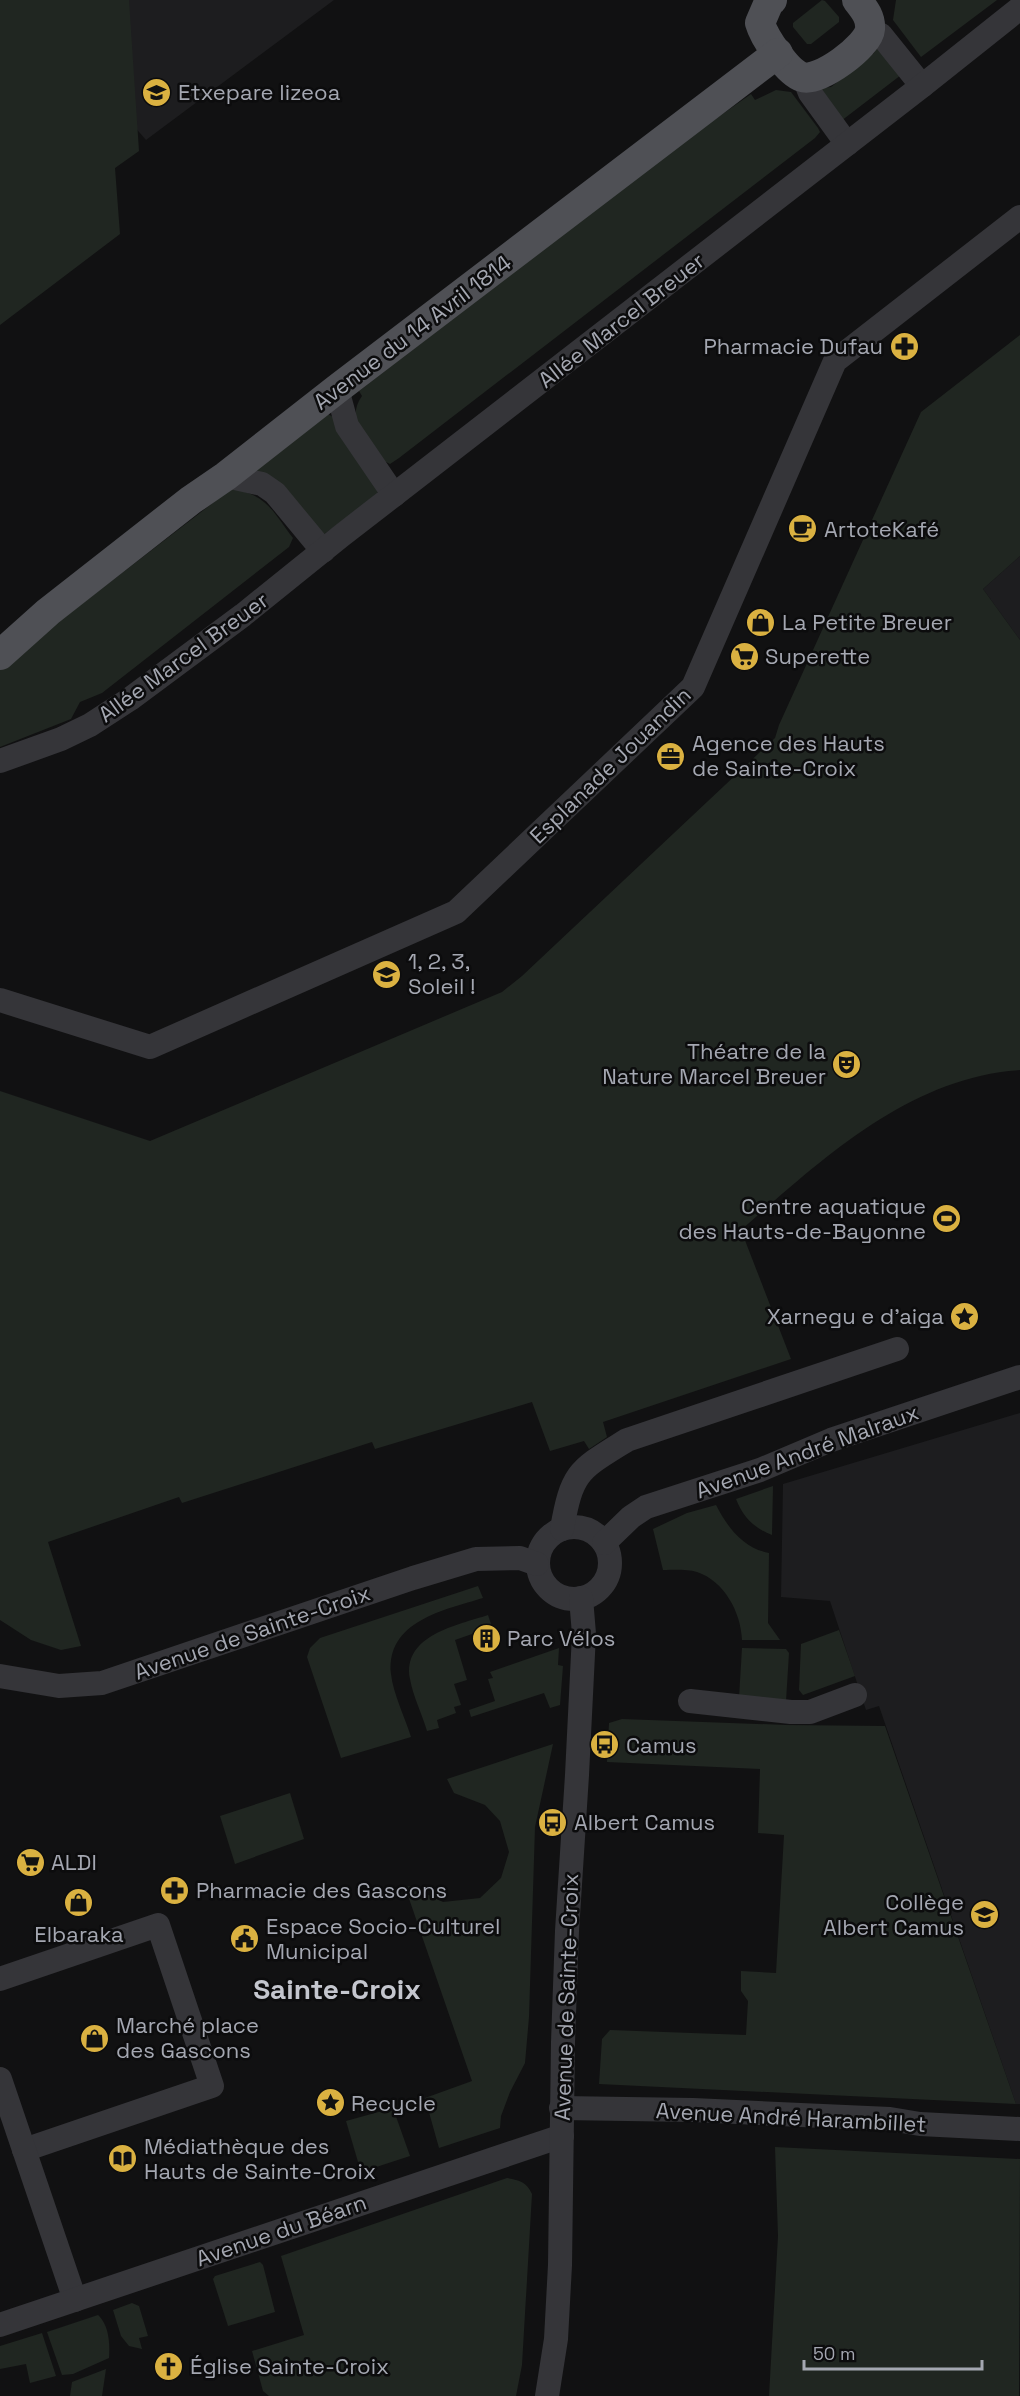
<svg xmlns="http://www.w3.org/2000/svg" width="1020" height="2396" font-family="'Space Grotesk',sans-serif">
  <style>
    .built { fill: #1d1d1f }
    .green { fill: #202621 }
    .lines { fill: none; stroke-linecap: round; stroke-linejoin: round }
    .minor { stroke: #353539; stroke-width: 24 }
    .major { stroke: #4f5055; stroke-width: 30 }
    .labels { text-anchor: middle; stroke-width: 5; stroke-linejoin: round; paint-order: stroke }
    .poi-label { font-size: 22px; fill: #a4a7b1; stroke: #0c0c0d; text-anchor: start }
    .street-label { font-size: 22px; fill: #a4a7b1; stroke: #0c0c0d }
    .district-label { font-size: 28px; font-weight: bold; fill: #c4c6ce; stroke: #0c0c0d }
  </style>
  <rect width="100%" height="100%" fill="#111112"/>
  <!-- built -->
  <g class="built">
    <path d="M 101,0 L 334,0 L 146,140 L 63,44 Z"/>
    <path d="M 1020,556 L 1020,640 L 983,589 Z"/>
    <path d="M 1020,1413 L 1020,2104 L 1016,2104 L 879,1706 L 866,1710 L 830,1601 L 781,1597 L 783,1484 Z"/>
  </g>
  <!-- green -->
  <g class="green">
    <path d="M 0,0 L 129,0 L 139,151 L 115,168 L 120,234 L 0,325 Z"/>
    <path d="M 822,0 L 825,1 L 839,17 L 839,22 L 811,44 L 807,44 L 793,27 L 793,23 Z"/>
    <path d="M 896,0 L 997,0 L 921,57 L 893,20 Z"/>
    <path d="M 876,48 L 901,75 L 841,121 L 820,88 L 831,87 L 874,53 Z"/>
    <path d="M 776,90 L 791,92 L 818,128 L 820,132 L 815,138 L 399,458 L 390,464 L 384,461 C 369,441 344,421 362,396 L 359,391 L 701,129 L 751,94 L 755,100 Z"/>
    <path d="M 1020,335 L 1020,556 L 983,589 L 1020,640 L 1020,1070 C 909,1077 821,1160 741,1230 L 791,1359 L 603,1422 L 607,1437 L 589,1449 L 584,1441 L 550,1451 L 532,1402 L 375,1449 L 372,1442 L 182,1503 L 179,1497 L 48,1542 L 81,1646 L 61,1650 L 31,1640 L 0,1620 L 0,1091 L 150,1141 L 502,992 L 522,976 L 775,738 L 779,725 L 921,412 Z"/>
    <path d="M 328,414 L 333,417 L 378,491 L 376,496 L 323,535 L 255,470 Z"/>
    <path d="M 231,489 C 267,494 273,512 293,538 L 289,547 L 102,693 L 80,702 L 71,719 L 0,747 L 0,667 Z"/>
    <path d="M 773,1486 L 772,1535 C 754,1528 743,1517 736,1499 Z"/>
    <path d="M 716,1505 C 728,1528 743,1548 769,1553 L 768,1623 L 780,1640 L 742,1640 C 741,1612 724,1581 697,1572 C 687,1569 673,1570 663,1570 L 653,1529 L 687,1513 Z"/>
    <path d="M 478,1586 L 483,1598 C 444,1610 386,1621 391,1674 C 393,1693 405,1718 411,1737 L 341,1758 L 307,1657 L 310,1648 L 320,1638 Z"/>
    <path d="M 488,1615 L 492,1627 L 455,1640 L 467,1680 L 454,1684 L 461,1705 L 454,1707 L 456,1713 L 437,1720 L 439,1728 L 427,1731 C 422,1714 413,1696 410,1679 C 402,1635 458,1625 488,1615 Z"/>
    <path d="M 839,1630 L 855,1676 L 803,1695 L 799,1690 L 801,1644 Z"/>
    <path d="M 559,1648 L 558,1665 L 563,1666 L 560,1705 L 550,1708 L 544,1693 L 471,1717 L 469,1710 L 495,1701 L 488,1679 L 493,1678 L 490,1672 Z"/>
    <path d="M 742,1648 L 786,1649 L 789,1653 L 786,1701 L 739,1698 Z"/>
    <path d="M 622,1719 L 786,1725 L 885,1726 L 1016,2104 L 599,2084 L 602,2039 L 610,2030 L 746,2035 L 748,2001 L 741,1991 L 741,1971 L 776,1973 L 784,1835 L 758,1833 L 760,1769 L 607,1762 L 609,1723 Z"/>
    <path d="M 553,1744 L 535,1827 L 529,2017 L 525,2063 L 510,2092 L 501,2116 L 500,2128 L 439,2148 L 425,2098 L 472,2081 L 405,1887 L 410,1886 L 443,1902 L 480,1898 L 501,1878 L 509,1852 L 500,1821 L 485,1805 L 454,1793 L 447,1779 Z"/>
    <path d="M 290,1793 L 304,1839 L 235,1864 L 220,1816 Z"/>
    <path d="M 393,2108 L 410,2156 L 361,2172 L 346,2121 Z"/>
    <path d="M 775,2147 L 1020,2159 L 1019,2396 L 769,2396 L 778,2236 Z"/>
    <path d="M 507,2178 C 519,2180 527,2182 532,2194 L 522,2365 L 516,2396 L 269,2396 L 263,2391 L 252,2351 L 304,2335 L 281,2256 Z"/>
    <path d="M 260,2262 L 263,2265 L 275,2312 L 228,2326 L 213,2279 L 215,2276 Z"/>
    <path d="M 132,2303 L 139,2306 L 148,2336 L 139,2338 L 142,2349 L 129,2346 L 121,2336 L 113,2310 Z"/>
    <path d="M 98,2315 C 109,2325 110,2344 109,2358 L 73,2374 L 62,2375 L 47,2332 Z"/>
    <path d="M 42,2333 L 56,2376 L 30,2383 L 26,2364 L 0,2369 L 0,2346 Z"/>
    <path d="M 106,2369 L 102,2396 L 70,2396 L 72,2382 Z"/>
  </g>
  <g class="lines">
    <!-- minor -->
    <g class="minor">
      <path d="M 870,30 L 881,35 L 922,86"/>
      <path d="M 804,78 L 810,93 L 847,144"/>
      <path d="M 337,389 L 347,426 L 394,495"/>
      <path d="M 226,476 L 262,484 L 275,493 L 323,551"/>
      <path d="M 0,761 L 61,739 L 90,725 L 130,699 L 243,615 L 341,536 L 922,86 L 1020,8"/>
      <path d="M 0,1000 L 150,1047 L 456,912 L 693,687 L 835,361 L 1020,217"/>
      <circle cx="574" cy="1563" r="36"/>
      <path d="M 562,1529 C 572,1471 579,1470 627,1440 L 897,1349"/>
      <path d="M 604,1543 L 631,1517 L 646,1507 L 760,1470 L 831,1440 L 1020,1377"/>
      <path d="M 0,1676 L 59,1686 L 102,1683 L 413,1578 L 476,1559 L 520,1558 L 537,1564"/>
      <path d="M 690,1701 L 791,1712 L 810,1712 L 855,1695"/>
      <path d="M 0,1979 L 158,1925 L 212,2086 L 24,2150"/>
      <path d="M 0,2079 L 75,2300"/>
      <path d="M 561,2108 L 693,2110 L 890,2119 L 920,2124 L 1020,2129"/>
      <path d="M 0,2325 L 562,2136"/>
      <path d="M 547,2396 L 556,2339 L 560,2265 L 563,2042 L 567,1931 L 577,1775 L 584,1634 L 581,1598"/>
    </g>
    <!-- major -->
    <g class="major">
      <path d="M 772,0 L 769,2 L 760,23 C 764,37 787,72 802,77 C 818,83 869,46 870,29 C 871,17 864,9 857,0"/>
      <path d="M 0,655 L 48,612 L 191,500 L 226,476 L 337,389 L 778,53"/>
    </g>
  </g>
  <!-- icons -->
  <defs>
    <symbol id="school-disc" viewBox="-11 -11 22 22"><circle r="9.5" fill="#dab141" stroke="#0c0c0d"/><path d="M0-5L7-2L0 1L-7-2ZM-4 1L0 2.5L4 1V4Q0 6-4 4Z" fill="#111"/></symbol>
    <symbol id="pharmacy-disc" viewBox="-11 -11 22 22"><circle r="9.5" fill="#dab141" stroke="#0c0c0d"/><path d="M-2-6h4v4h4v4h-4v4h-4v-4h-4v-4h4Z" fill="#111"/></symbol>
    <symbol id="cafe-disc" viewBox="-11 -11 22 22"><circle r="9.5" fill="#dab141" stroke="#0c0c0d"/><path d="M-5.5-4.5H6V0H3Q3 3.5 0 3.5H-2.5Q-5.5 3.5-5.5 0ZM3-3.2v2h1.7v-2ZM-6 4.5H4V6H-6Z" fill="#111"/></symbol>
    <symbol id="shop-disc" viewBox="-11 -11 22 22"><circle r="9.5" fill="#dab141" stroke="#0c0c0d"/><path d="M-5-2.5h2.3a2.7 3.5 0 0 1 5.4 0H5L5.5 6h-11ZM-1.5-2.5h3a1.5 2.3 0 0 0-3 0Z" fill="#111"/></symbol>
    <symbol id="supermarket-disc" viewBox="-11 -11 22 22"><circle r="9.5" fill="#dab141" stroke="#0c0c0d"/><path d="M-6-5.5h2.5l.6 2H6L4.5 2H-2.5L-4.4-4H-6ZM-1.5 3.2a1.3 1.3 0 1 0 .1 0ZM3 3.2a1.3 1.3 0 1 0 .1 0Z" fill="#111"/></symbol>
    <symbol id="office-disc" viewBox="-11 -11 22 22"><circle r="9.5" fill="#dab141" stroke="#0c0c0d"/><path d="M-6-3h4V-5.5h4V-3h4V5H-6ZM-1-4.5V-3h2v-1.5ZM-6 0V1H6V0Z" fill="#111"/></symbol>
    <symbol id="theatre-disc" viewBox="-11 -11 22 22"><circle r="9.5" fill="#dab141" stroke="#0c0c0d"/><path d="M-5-5.5Q0-4 5-5.5V0Q5 5 0 6Q-5 5-5 0ZM-3.3-2.5H-1v1.5H-3.3ZM1-2.5H3.3v1.5H1ZM-2.8 1Q0 5.5 2.8 1Z" fill="#111"/></symbol>
    <symbol id="stadium-disc" viewBox="-11 -11 22 22"><circle r="9.5" fill="#dab141" stroke="#0c0c0d"/><path d="M0-5a6.5 5 0 1 0 0 10a6.5 5 0 1 0 0-10ZM-3.5-1.8h7v3.6h-7Z" fill="#111"/></symbol>
    <symbol id="sight-disc" viewBox="-11 -11 22 22"><circle r="9.5" fill="#dab141" stroke="#0c0c0d"/><path d="M0-6L1.8-2.2L6-1.7L2.9 1.2L3.7 5.4L0 3.3L-3.7 5.4L-2.9 1.2L-6-1.7L-1.8-2.2Z" fill="#111"/></symbol>
    <symbol id="building-disc" viewBox="-11 -11 22 22"><circle r="9.5" fill="#dab141" stroke="#0c0c0d"/><path d="M-4-6H4V6H1V3H-1V6H-4ZM-2.5-4.3h1.7v1.8h-1.7ZM.8-4.3h1.7v1.8H.8ZM-2.5-1h1.7V.8h-1.7ZM.8-1h1.7V.8H.8Z" fill="#111"/></symbol>
    <symbol id="bus-disc" viewBox="-11 -11 22 22"><circle r="9.5" fill="#dab141" stroke="#0c0c0d"/><path d="M-5-6H5V4H4V6H2V4H-2V6H-4V4H-5ZM-3.5-4V0h7V-4ZM-3.5 1.2v1.5H-2V1.2ZM2 1.2v1.5H3.5V1.2Z" fill="#111"/></symbol>
    <symbol id="civic-disc" viewBox="-11 -11 22 22"><circle r="9.5" fill="#dab141" stroke="#0c0c0d"/><path d="M-.6-6.5H3V-4.5H.6V-3L4-1V1h2V6H-6V1h2V-1L-.6-3ZM-1.2 2.5V6h2.4V2.5Z" fill="#111"/></symbol>
    <symbol id="library-disc" viewBox="-11 -11 22 22"><circle r="9.5" fill="#dab141" stroke="#0c0c0d"/><path d="M-6-4Q-3-5.5-.7-3.5V5Q-3 3-6 4ZM6-4Q3-5.5 .7-3.5V5Q3 3 6 4Z" fill="#111"/></symbol>
    <symbol id="church-disc" viewBox="-11 -11 22 22"><circle r="9.5" fill="#dab141" stroke="#0c0c0d"/><path d="M-1.2-6h2.4v3.5h3.3v2.4h-3.3V6h-2.4V-.1h-3.3v-2.4h3.3Z" fill="#111"/></symbol>
  </defs>
  <g fill-rule="evenodd">
    <use href="#school-disc" x="140" y="76" width="33" height="33"/>
    <use href="#pharmacy-disc" x="888" y="330" width="33" height="33"/>
    <use href="#cafe-disc" x="786" y="512" width="33" height="33"/>
    <use href="#shop-disc" x="744" y="606" width="33" height="33"/>
    <use href="#supermarket-disc" x="728" y="640" width="33" height="33"/>
    <use href="#office-disc" x="654" y="740" width="33" height="33"/>
    <use href="#school-disc" x="370" y="958" width="33" height="33"/>
    <use href="#theatre-disc" x="830" y="1048" width="33" height="33"/>
    <use href="#stadium-disc" x="930" y="1202" width="33" height="33"/>
    <use href="#sight-disc" x="948" y="1300" width="33" height="33"/>
    <use href="#building-disc" x="470" y="1622" width="33" height="33"/>
    <use href="#bus-disc" x="588" y="1728" width="33" height="33"/>
    <use href="#bus-disc" x="536" y="1806" width="33" height="33"/>
    <use href="#supermarket-disc" x="14" y="1846" width="33" height="33"/>
    <use href="#pharmacy-disc" x="158" y="1874" width="33" height="33"/>
    <use href="#shop-disc" x="62" y="1886" width="33" height="33"/>
    <use href="#school-disc" x="968" y="1898" width="33" height="33"/>
    <use href="#civic-disc" x="228" y="1922" width="33" height="33"/>
    <use href="#shop-disc" x="78" y="2022" width="33" height="33"/>
    <use href="#sight-disc" x="314" y="2086" width="33" height="33"/>
    <use href="#library-disc" x="106" y="2142" width="33" height="33"/>
    <use href="#church-disc" x="152" y="2350" width="33" height="33"/>
  </g>
  <g class="labels">
    <!-- poi labels -->
    <g class="poi-label">
      <text x="178" y="100">Etxepare lizeoa</text>
      <text x="883" y="354" text-anchor="end">Pharmacie Dufau</text>
      <text x="824" y="537">ArtoteKafé</text>
      <text x="782" y="630">La Petite Breuer</text>
      <text x="765" y="664">Superette</text>
      <text x="692" y="751">Agence des Hauts<tspan x="692" dy="25">de Sainte-Croix</tspan></text>
      <text x="408" y="969">1, 2, 3,<tspan x="408" dy="25">Soleil !</tspan></text>
      <text x="826" y="1059" text-anchor="end">Théatre de la<tspan x="826" dy="25">Nature Marcel Breuer</tspan></text>
      <text x="926" y="1214" text-anchor="end">Centre aquatique<tspan x="926" dy="25">des Hauts-de-Bayonne</tspan></text>
      <text x="944" y="1324" text-anchor="end">Xarnegu e d’aiga</text>
      <text x="507" y="1646">Parc Vélos</text>
      <text x="626" y="1753">Camus</text>
      <text x="574" y="1830">Albert Camus</text>
      <text x="51" y="1870">ALDI</text>
      <text x="196" y="1898">Pharmacie des Gascons</text>
      <text x="964" y="1910" text-anchor="end">Collège<tspan x="964" dy="25">Albert Camus</tspan></text>
      <text x="266" y="1934">Espace Socio-Culturel<tspan x="266" dy="25">Municipal</tspan></text>
      <text x="79" y="1942" text-anchor="middle">Elbaraka</text>
      <text x="116" y="2033">Marché place<tspan x="116" dy="25">des Gascons</tspan></text>
      <text x="351" y="2111">Recycle</text>
      <text x="144" y="2154">Médiathèque des<tspan x="144" dy="25">Hauts de Sainte-Croix</tspan></text>
      <text x="190" y="2374">Église Sainte-Croix</text>
    </g>
    <!-- street labels -->
    <g class="street-label">
      <text transform="translate(621 320) rotate(-38)" y="8">Allée Marcel Breuer</text>
      <text transform="translate(412 332) rotate(-37)" y="8">Avenue du 14 Avril 1814</text>
      <text transform="translate(183 657) rotate(-36)" y="8">Allée Marcel Breuer</text>
      <text transform="translate(610 765) rotate(-44)" y="8">Esplanade Jouandin</text>
      <text transform="translate(807 1451) rotate(-20)" y="8">Avenue André Malraux</text>
      <text transform="translate(252 1632) rotate(-19)" y="8">Avenue de Sainte-Croix</text>
      <text transform="translate(566 1997) rotate(-88)" y="8">Avenue de Sainte-Croix</text>
      <text transform="translate(791 2117) rotate(3)" y="8">Avenue André Harambillet</text>
      <text transform="translate(281 2230) rotate(-19)" y="8">Avenue du Béarn</text>
    </g>
    <!-- district labels -->
    <g class="district-label">
      <text x="337" y="1999">Sainte-Croix</text>
    </g>
  </g>
  <!-- scale -->
  <path d="M804 2360v9h178v-9" fill="none" stroke="#a4a7b1" stroke-width="3"/>
  <text x="813" y="2360" font-size="18" fill="#a4a7b1" stroke="#0c0c0d" stroke-width="4.5" paint-order="stroke">50 m</text>
</svg>
